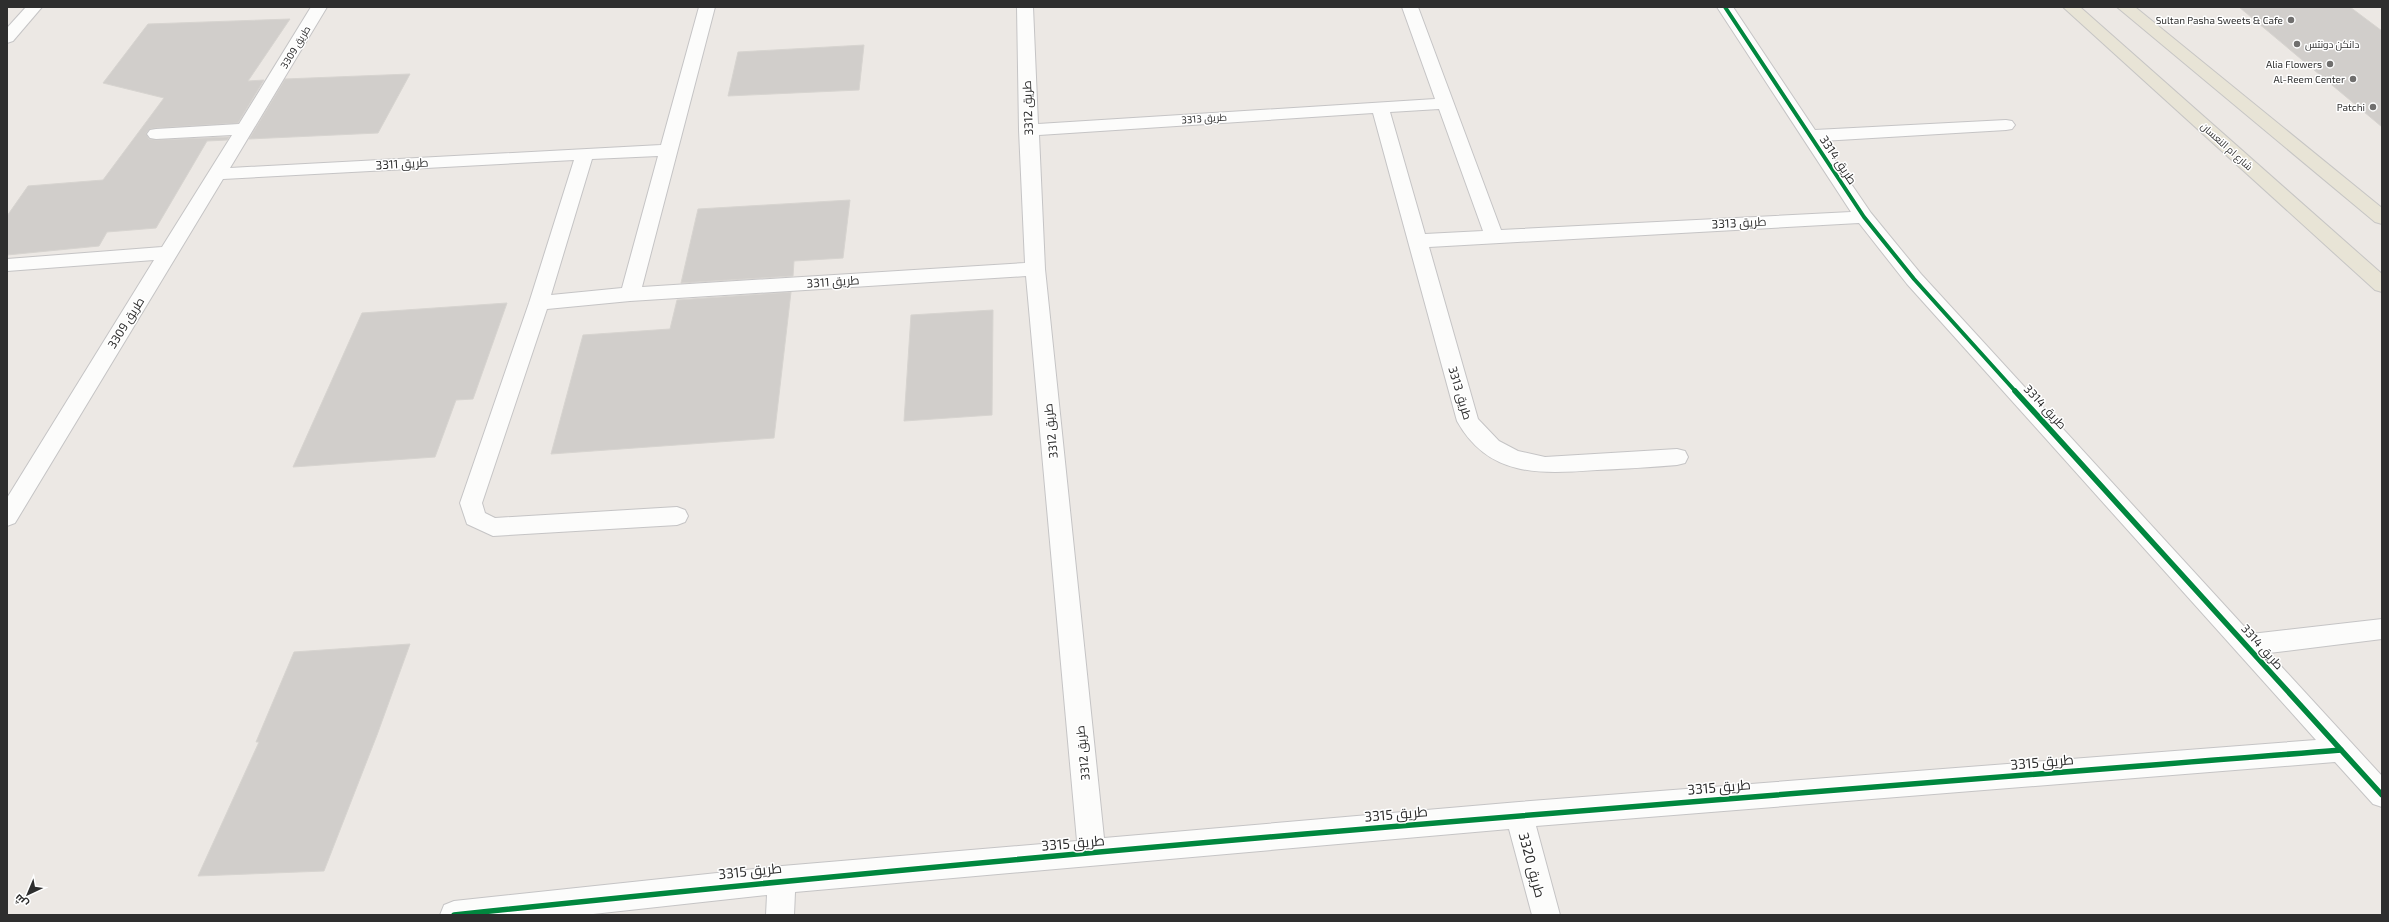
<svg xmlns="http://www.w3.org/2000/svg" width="2389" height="922" font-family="'Exo 2',Cairo,sans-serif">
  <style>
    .building { fill: #d1cecb; stroke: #d7d4d0 }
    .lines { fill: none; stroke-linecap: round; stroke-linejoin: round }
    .minor-casing { stroke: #c5c4c5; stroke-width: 2 }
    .major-casing { stroke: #c6c5c4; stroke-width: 2 }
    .minor { fill: #fcfcfb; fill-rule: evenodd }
    .major { fill: #e8e4d6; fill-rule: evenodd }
    .cycleway-far1-casing { stroke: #fff; stroke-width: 6 }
    .cycleway-casing { stroke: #fff; stroke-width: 8 }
    .cycleway-far1 { stroke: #00873e; stroke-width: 4 }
    .cycleway { stroke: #00873e; stroke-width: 5.5 }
    .poi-dot { fill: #706f6e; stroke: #fff; stroke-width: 1.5 }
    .labels { text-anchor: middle; stroke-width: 3; stroke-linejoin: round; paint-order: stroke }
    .far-poi-label { font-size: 10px; fill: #2e2e2e; stroke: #fff; text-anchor: end }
    .far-street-label { font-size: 10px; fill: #2e2e2e; stroke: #fff }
    .street-label { font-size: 12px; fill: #2e2e2e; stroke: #fff }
    .near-street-label { font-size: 14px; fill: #2e2e2e; stroke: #fff }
  </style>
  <rect width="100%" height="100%" fill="#ece8e4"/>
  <!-- building -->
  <g class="building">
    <path d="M 2239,7 L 2350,7 L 2382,31 L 2382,127 Z"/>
    <path d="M 290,19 L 248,81 L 264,80 L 238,123 L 156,128 L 150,129 L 146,133 L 149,139 L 156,140 L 229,137 L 227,140 L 207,141 L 156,228 L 107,232 L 99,246 L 7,255 L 7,216 L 28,186 L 103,180 L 164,98 L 103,83 L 148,24 Z"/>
    <path d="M 864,45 L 859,90 L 728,96 L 738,52 Z"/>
    <path d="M 410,74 L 378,133 L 249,139 L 285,79 Z"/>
    <path d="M 850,200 L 843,258 L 794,261 L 793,276 L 681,283 L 698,209 Z"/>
    <path d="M 791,292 L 774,438 L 551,454 L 583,335 L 670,329 L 677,300 Z"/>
    <path d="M 507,303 L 473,399 L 456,400 L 435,457 L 293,467 L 362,313 Z"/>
    <path d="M 993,310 L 992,415 L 904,421 L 911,315 Z"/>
    <path d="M 410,644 L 377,735 L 324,871 L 198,876 L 259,742 L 256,742 L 294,652 Z"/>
  </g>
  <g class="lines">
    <defs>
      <g id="minor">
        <path d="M 26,7 L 42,7 L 13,41 L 7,43 L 7,28 Z"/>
        <path d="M 311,7 L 327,7 L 230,168 L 661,145 L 699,7 L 715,7 L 642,287 L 1025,263 L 1019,130 L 1017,7 L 1033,7 L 1038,124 L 1435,99 L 1402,7 L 1418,7 L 1501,230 L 1851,212 L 1717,7 L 1733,7 L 1815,130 L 2006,120 L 2012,121 L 2015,125 L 2012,129 L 2006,130 L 1822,141 L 1871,213 L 1921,274 L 2251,634 L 2382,619 L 2382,639 L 2269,653 L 2382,776 L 2382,807 L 2373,804 L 2335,762 L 1536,826 L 1560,915 L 1532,915 L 1509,829 L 795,892 L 794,915 L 766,915 L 767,895 L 584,915 L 440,915 L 444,905 L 454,901 L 782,866 L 1077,841 L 1026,276 L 630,301 L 547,309 L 482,503 L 485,513 L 495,518 L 677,507 L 685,510 L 688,516 L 685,522 L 677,525 L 493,536 L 467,524 L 460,503 L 529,303 L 574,160 L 223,179 L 15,523 L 7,526 L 7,498 L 154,260 L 7,271 L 7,259 L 162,247 L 232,135 L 156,139 L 150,138 L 147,134 L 150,130 L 156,129 L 239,124 ZM 1439,109 L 1483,231 L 1425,234 L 1390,112 ZM 1373,113 L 1457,421 C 1489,478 1541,474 1597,470 C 1624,469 1650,467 1677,465 L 1685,463 L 1688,457 L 1685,451 L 1677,449 L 1545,457 L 1518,451 L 1499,441 L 1478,419 L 1429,247 L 1859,223 L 1907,284 L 2316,740 L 1519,802 L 1104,838 L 1045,269 L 1039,135 ZM 658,156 L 622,288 L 551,295 L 592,159 Z"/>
      </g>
      <g id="major">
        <path d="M 2063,7 L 2080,7 L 2382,274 L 2382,292 L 2375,290 Z"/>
        <path d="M 2117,7 L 2135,7 L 2382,208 L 2382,224 L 2375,222 Z"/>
      </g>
    </defs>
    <!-- minor casing -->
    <use href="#minor" class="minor-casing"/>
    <!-- major casing -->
    <use href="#major" class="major-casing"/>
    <!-- minor -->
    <use href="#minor" class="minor"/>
    <!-- major -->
    <use href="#major" class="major"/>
    <defs>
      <path id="cycleway-far1" d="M 1725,7 L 1864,217 L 1914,279 L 2016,392"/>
      <g id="cycleway">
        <path d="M 2015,391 L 2382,795"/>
        <path d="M 454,915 C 1082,848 1712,800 2341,750"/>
      </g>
    </defs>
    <!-- cycleway-far1 casing -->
    <use href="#cycleway-far1" class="cycleway-far1-casing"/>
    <!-- cycleway casing -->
    <use href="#cycleway" class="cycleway-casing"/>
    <!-- cycleway-far1 -->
    <use href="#cycleway-far1" class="cycleway-far1"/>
    <!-- cycleway -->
    <use href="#cycleway" class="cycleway"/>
  </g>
  <!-- markers -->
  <g class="poi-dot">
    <circle cx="2291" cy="20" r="4"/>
    <circle cx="2297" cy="44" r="4"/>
    <circle cx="2330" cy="64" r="4"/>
    <circle cx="2353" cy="79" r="4"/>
    <circle cx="2373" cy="107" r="4"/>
  </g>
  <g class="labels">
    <!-- far-poi labels -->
    <g class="far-poi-label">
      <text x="2283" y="24">Sultan Pasha Sweets &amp; Cafe</text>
      <text x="2305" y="48" text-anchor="start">دانكن دونتس</text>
      <text x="2322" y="68">Alia Flowers</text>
      <text x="2345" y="83">Al-Reem Center</text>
      <text x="2365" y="111">Patchi</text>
    </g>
    <!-- far-street labels -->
    <g class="far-street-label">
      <text transform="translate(295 47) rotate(-59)" y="4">طريق 3309</text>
      <text transform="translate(1204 118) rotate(-4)" y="4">طريق 3313</text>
      <text transform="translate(2227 146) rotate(42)" y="4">شارع ام النعسان</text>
    </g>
    <!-- street labels -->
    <g class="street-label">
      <text transform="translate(1028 108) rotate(-92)" y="4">طريق 3312</text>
      <text transform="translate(1838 160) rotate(56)" y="4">طريق 3314</text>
      <text transform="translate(402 164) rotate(-3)" y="4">طريق 3311</text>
      <text transform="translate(1739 223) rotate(-3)" y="4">طريق 3313</text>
      <text transform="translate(833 282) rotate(-4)" y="4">طريق 3311</text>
      <text transform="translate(126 323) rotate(-58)" y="4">طريق 3309</text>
      <text transform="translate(1460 393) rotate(73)" y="4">طريق 3313</text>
      <text transform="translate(2045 407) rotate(47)" y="4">طريق 3314</text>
      <text transform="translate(1051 431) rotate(-96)" y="4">طريق 3312</text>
      <text transform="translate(2262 647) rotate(48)" y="4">طريق 3314</text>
      <text transform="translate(1083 753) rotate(-96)" y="4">طريق 3312</text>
    </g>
    <!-- near-street labels -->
    <g class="near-street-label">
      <text transform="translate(2042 762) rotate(-5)" y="5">طريق 3315</text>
      <text transform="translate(1719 787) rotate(-5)" y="5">طريق 3315</text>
      <text transform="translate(1396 814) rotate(-5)" y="5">طريق 3315</text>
      <text transform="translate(1073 843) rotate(-5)" y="5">طريق 3315</text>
      <text transform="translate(1532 865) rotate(75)" y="5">طريق 3320</text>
      <text transform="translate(750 871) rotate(-6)" y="5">طريق 3315</text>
    </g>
  </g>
  <!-- border -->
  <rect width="2389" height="922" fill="none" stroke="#2e2e2e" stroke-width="16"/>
  <!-- north arrow -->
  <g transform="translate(28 894) rotate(224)" stroke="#ffffff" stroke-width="3" paint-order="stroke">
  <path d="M0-3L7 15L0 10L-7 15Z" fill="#2e2e2e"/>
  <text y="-6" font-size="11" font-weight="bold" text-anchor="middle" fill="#2e2e2e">ش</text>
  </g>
</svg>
